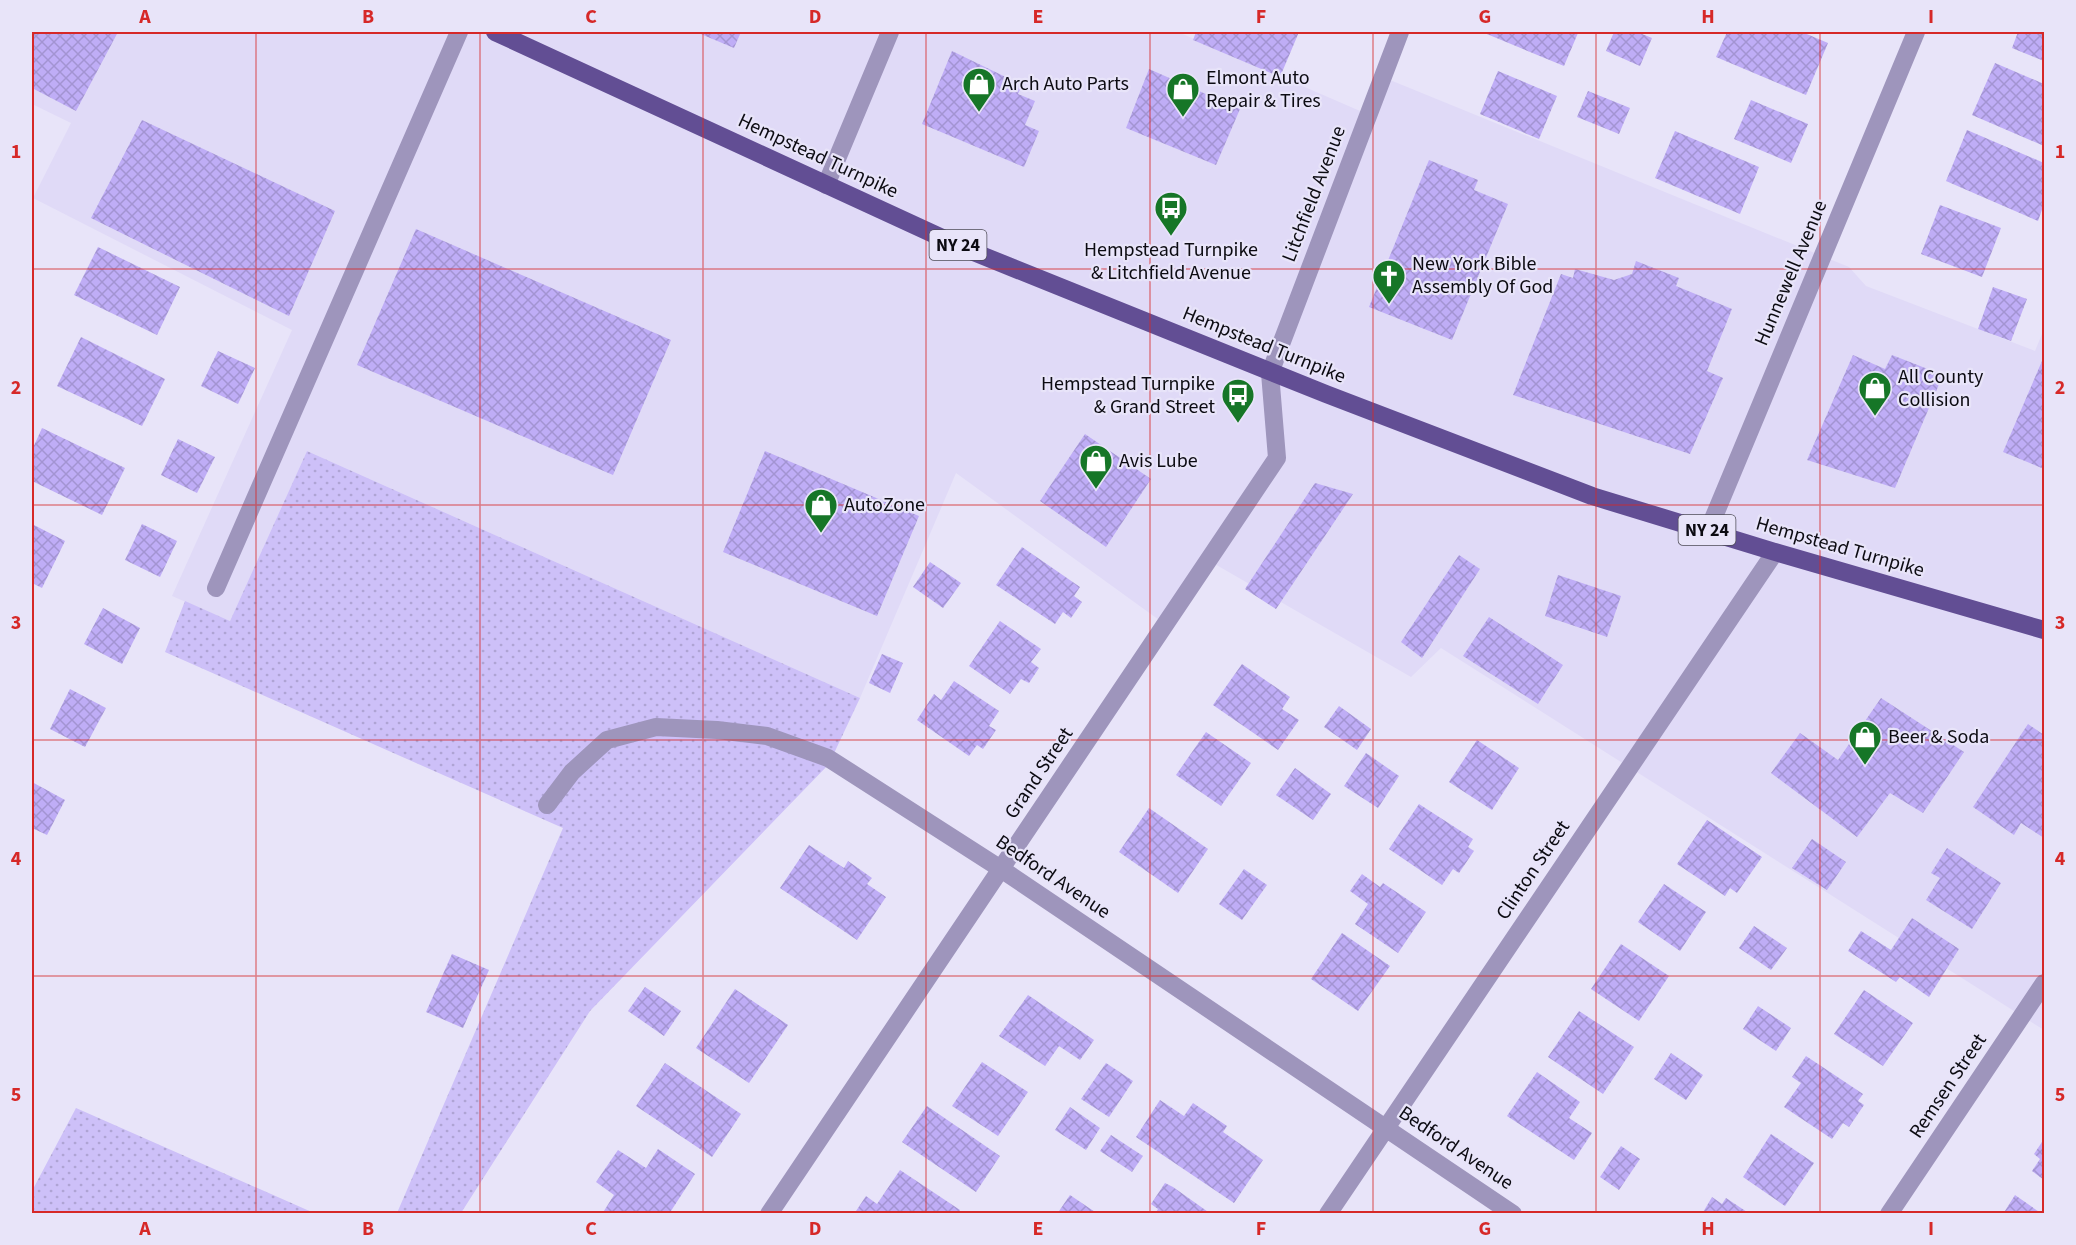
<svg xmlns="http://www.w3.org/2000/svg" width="2076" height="1245" font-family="'Source Sans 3',sans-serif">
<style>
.built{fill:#e0daf7}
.grass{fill:url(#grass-dots)}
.building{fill:url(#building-cross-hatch)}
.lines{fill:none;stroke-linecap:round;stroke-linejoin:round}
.minor{stroke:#9e95bc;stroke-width:18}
.major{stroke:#624e94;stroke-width:18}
.grid{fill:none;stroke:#d62828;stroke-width:1.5;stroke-opacity:0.55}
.labels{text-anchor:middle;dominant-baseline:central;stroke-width:4.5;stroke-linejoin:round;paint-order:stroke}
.shield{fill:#e8e4f9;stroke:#4e4c57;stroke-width:1.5}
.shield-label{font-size:18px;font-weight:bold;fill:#0c0b12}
.poi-label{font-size:20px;fill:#0c0b12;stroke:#e8e4f9;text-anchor:start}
.street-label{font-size:20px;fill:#0c0b12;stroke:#e8e4f9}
.neatline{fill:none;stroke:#d62828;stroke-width:2}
.grid-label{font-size:20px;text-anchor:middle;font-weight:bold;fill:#d62828}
</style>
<defs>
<pattern id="grass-dots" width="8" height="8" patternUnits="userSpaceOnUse" patternTransform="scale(1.5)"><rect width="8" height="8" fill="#cdc0f8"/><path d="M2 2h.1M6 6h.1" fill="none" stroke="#afa4d4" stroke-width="1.8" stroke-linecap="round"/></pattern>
<pattern id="building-cross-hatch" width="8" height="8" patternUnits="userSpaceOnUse" patternTransform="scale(1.5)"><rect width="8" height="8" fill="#bfadf6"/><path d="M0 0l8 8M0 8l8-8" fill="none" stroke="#a394d2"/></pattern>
</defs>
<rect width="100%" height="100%" fill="#e8e4f9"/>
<path class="built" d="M32,32H1178L1374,117L1390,80L1849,267L1866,286L2035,351L2044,329V1030L1441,648L1411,677L1213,563L1166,625L956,473L860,698L307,451L230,621L172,596L292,330L33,198L71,123L32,104Z"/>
<path class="grass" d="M307,451L860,698L829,764L590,1011L461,1213H397L563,828L165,652L185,601L230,621Z
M76,1108L314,1213H32V1191Z"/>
<path class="building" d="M32,32H118L76,111L32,88Z
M696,32H741L734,48Z
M1196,32H1299L1280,77L1193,40Z
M1482,32H1573L1578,33L1564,66Z
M1614,32H1637L1652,38L1640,66L1606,51Z
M1727,32H1802L1828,43L1806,95L1716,57Z
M2018,32H2044V61L2012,48Z
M952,51L1022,85L1018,94L1035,101L1025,125L1039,131L1024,167L922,124Z
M1995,63L2044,84V146L1972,115Z
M1149,69L1240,109L1216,165L1126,128Z
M1498,71L1557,96L1539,139L1480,114Z
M1588,91L1630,108L1619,134L1577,117Z
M1751,100L1808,124L1791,163L1734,139Z
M142,120L335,211L289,316L91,218Z
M1967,130L2044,163V204L2038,221L1946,181Z
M1675,131L1759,167L1740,214L1655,178Z
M1429,160L1478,180L1474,190L1508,204L1452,340L1369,307Z
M1940,205L2001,228L1982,277L1921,254Z
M416,229L671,340L613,475L357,365Z
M98,247L180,287L157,335L74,295Z
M1636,261L1679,278L1676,286L1732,309L1707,371L1723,378L1690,454L1513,395L1561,274L1573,278L1575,269L1614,280L1632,274Z
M1993,287L2027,299L2011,341L1978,329Z
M81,337L165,379L142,426L57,386Z
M218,351L255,368L238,404L201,386Z
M1853,355L1885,369L1892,355L1943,375L1895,488L1807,460Z
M2042,361L2044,362V469L2003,452Z
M42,428L125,468L102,515L32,481V450Z
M1085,434L1151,479L1106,547L1040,501Z
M178,439L215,457L197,493L161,475Z
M765,451L919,516L877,616L723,552Z
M1315,483L1353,494L1276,609L1245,589Z
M32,524L65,541L42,588L32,583Z
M142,524L177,541L160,577L125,560Z
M1022,547L1080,587L1074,596L1082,602L1071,618L1063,612L1055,624L996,585Z
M1459,555L1480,569L1422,658L1401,642Z
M930,562L961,583L943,608L913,587Z
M1558,575L1621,596L1607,637L1545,616Z
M103,608L140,628L122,664L84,644Z
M1489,617L1563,665L1538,704L1463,656Z
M1000,621L1041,649L1031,662L1039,668L1029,683L1021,679L1010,694L969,666Z
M882,654L903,663L890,693L869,683Z
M1242,664L1290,697L1282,709L1299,720L1278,750L1213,705Z
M954,681L999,711L989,726L996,730L983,749L977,745L969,756L917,720L934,694L941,700Z
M70,689L106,708L85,747L50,729Z
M1881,698L1964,752L1923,813L1890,793L1857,837L1771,773L1800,733L1838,760Z
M1339,706L1371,729L1357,750L1324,727Z
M2028,724L2044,735V838L2021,823L2014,835L1973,807Z
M1206,732L1251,763L1221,806L1176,775Z
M1477,740L1519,768L1492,810L1449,782Z
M1366,753L1399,776L1378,808L1344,786Z
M1295,768L1331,794L1313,820L1276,795Z
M32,782L65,800L47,835L32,828Z
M1419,804L1473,839L1468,847L1474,851L1459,873L1453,869L1442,885L1389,849Z
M1149,808L1208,849L1178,893L1119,852Z
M1707,820L1762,857L1737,893L1730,888L1725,896L1677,864Z
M1812,839L1846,862L1827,890L1792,868Z
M809,845L844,868L848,861L872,878L867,884L886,897L857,940L780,888Z
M1947,848L2001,883L1972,929L1926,900L1940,878L1931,873Z
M1244,869L1267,885L1242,920L1219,904Z
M1362,874L1380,887L1383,883L1426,912L1398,953L1355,924L1368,904L1350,891Z
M1664,884L1706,912L1680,951L1638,922Z
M1912,918L1959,949L1929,997L1900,977L1896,982L1848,951L1861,931L1891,950Z
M1754,926L1787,948L1771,970L1739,948Z
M1342,933L1390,966L1358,1011L1311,979Z
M1621,944L1669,976L1639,1021L1591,989Z
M452,954L489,970L463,1028L426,1012Z
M645,987L681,1011L664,1036L628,1011Z
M735,989L788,1025L749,1083L696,1048Z
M1864,990L1913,1023L1883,1066L1834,1034Z
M1028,995L1094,1040L1080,1060L1059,1046L1045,1066L999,1036Z
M1758,1006L1791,1028L1776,1051L1743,1029Z
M1579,1011L1634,1047L1603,1094L1548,1057Z
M1671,1053L1703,1075L1686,1100L1654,1079Z
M1806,1056L1863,1094L1858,1101L1864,1105L1849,1127L1843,1123L1832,1139L1784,1107L1801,1083L1792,1077Z
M982,1062L1028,1092L998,1136L952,1106Z
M665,1063L741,1114L712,1157L636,1106Z
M1106,1063L1133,1081L1109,1117L1081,1099Z
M1537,1072L1580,1102L1569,1118L1592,1133L1574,1160L1507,1116Z
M1160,1100L1184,1116L1193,1103L1227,1126L1223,1132L1263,1160L1234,1203L1136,1137Z
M927,1106L1000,1156L976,1192L902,1142Z
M1070,1107L1100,1128L1086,1150L1055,1130Z
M1771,1134L1814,1163L1785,1206L1743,1177Z
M1111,1135L1143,1156L1132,1172L1100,1151Z
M2044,1139V1180L2032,1171L2040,1159L2034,1154Z
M1621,1146L1640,1159L1619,1190L1600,1177Z
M658,1149L695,1174L669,1214H602L614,1195L596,1182L618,1150L646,1168Z
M900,1170L960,1210L958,1214H854L866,1196L877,1204Z
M1165,1183L1173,1187L1211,1214H1155L1158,1209L1151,1204Z
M1070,1195L1098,1214H1057Z
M2015,1195L2042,1214H2003Z
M1712,1197L1722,1204L1726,1198L1750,1214H1702Z"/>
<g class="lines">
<path class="minor" d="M826,185L890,32
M1708,531L1916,32
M216,588L459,32
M547,805L572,772L607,740L656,727L717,730L767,736L828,758L1001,869L1513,1214
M769,1214L1277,458L1270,373L1400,32
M1328,1214L1775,552
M1889,1214L2044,983"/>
<path class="major" d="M495,32L966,249L1326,394L1592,496L1775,552L2044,630"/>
</g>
<path class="grid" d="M256,32V1214M480,32V1214M703,32V1214M926,32V1214M1150,32V1214M1373,32V1214M1596,32V1214M1820,32V1214M32,269H2044M32,505H2044M32,740H2044M32,976H2044"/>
<defs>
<g id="shop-pin" transform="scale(1.725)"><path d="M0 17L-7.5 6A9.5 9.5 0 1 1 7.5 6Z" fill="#167627" stroke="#e8e4f9"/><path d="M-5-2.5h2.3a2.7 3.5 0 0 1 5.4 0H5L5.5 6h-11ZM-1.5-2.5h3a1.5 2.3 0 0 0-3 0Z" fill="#fff"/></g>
<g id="bus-pin" transform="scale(1.725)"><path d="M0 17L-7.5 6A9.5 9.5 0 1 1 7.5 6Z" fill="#167627" stroke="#e8e4f9"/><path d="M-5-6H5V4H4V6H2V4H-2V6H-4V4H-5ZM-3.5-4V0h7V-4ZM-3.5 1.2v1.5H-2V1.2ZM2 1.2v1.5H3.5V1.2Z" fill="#fff"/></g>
<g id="church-pin" transform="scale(1.725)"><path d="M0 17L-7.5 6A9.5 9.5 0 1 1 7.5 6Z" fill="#167627" stroke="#e8e4f9"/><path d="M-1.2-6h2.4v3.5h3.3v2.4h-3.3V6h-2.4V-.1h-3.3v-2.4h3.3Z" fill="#fff"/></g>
</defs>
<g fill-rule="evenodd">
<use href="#shop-pin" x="979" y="84"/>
<use href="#shop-pin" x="1183" y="89"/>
<use href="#bus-pin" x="1171" y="208"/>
<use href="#church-pin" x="1389" y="276"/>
<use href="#shop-pin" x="1875" y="388"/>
<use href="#bus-pin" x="1238" y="395"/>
<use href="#shop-pin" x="1096" y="461"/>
<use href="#shop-pin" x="821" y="505"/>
<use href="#shop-pin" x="1865" y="737"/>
</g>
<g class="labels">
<g class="shield">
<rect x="929.5" y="230" width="57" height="30" rx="4.5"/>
<rect x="1678.5" y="515" width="57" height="30" rx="4.5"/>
</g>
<g class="shield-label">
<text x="958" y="245">NY 24</text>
<text x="1707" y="530">NY 24</text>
</g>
<g class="poi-label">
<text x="1206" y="78">Elmont Auto<tspan x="1206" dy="23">Repair &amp; Tires</tspan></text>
<text x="1002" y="84">Arch Auto Parts</text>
<text x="1171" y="250" text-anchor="middle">Hempstead Turnpike<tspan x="1171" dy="23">&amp; Litchfield Avenue</tspan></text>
<text x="1412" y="264">New York Bible<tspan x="1412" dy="23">Assembly Of God</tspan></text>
<text x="1898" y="377">All County<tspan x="1898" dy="23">Collision</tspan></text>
<text x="1215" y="384" text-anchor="end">Hempstead Turnpike<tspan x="1215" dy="23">&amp; Grand Street</tspan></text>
<text x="1119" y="461">Avis Lube</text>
<text x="844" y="505">AutoZone</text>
<text x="1888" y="737">Beer &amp; Soda</text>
</g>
<g class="street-label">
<text transform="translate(818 156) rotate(25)">Hempstead Turnpike</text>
<text transform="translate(1314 194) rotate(-69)">Litchfield Avenue</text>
<text transform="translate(1791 273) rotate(-67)">Hunnewell Avenue</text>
<text transform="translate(1264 345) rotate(22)">Hempstead Turnpike</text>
<text transform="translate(1840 547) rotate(16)">Hempstead Turnpike</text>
<text transform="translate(1039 773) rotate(-56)">Grand Street</text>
<text transform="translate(1533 870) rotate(-56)">Clinton Street</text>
<text transform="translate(1053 877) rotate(34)">Bedford Avenue</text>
<text transform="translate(1948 1086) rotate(-56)">Remsen Street</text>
<text transform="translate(1456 1148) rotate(34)">Bedford Avenue</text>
</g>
</g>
<rect width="2076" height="1245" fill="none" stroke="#e8e4f9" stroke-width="66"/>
<rect x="33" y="33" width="2010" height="1179" class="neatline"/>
<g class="grid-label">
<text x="145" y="23">A</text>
<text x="368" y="23">B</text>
<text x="591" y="23">C</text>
<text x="815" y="23">D</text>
<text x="1038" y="23">E</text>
<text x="1261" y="23">F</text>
<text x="1485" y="23">G</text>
<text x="1708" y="23">H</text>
<text x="1931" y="23">I</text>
<text x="16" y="158">1</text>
<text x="2060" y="158">1</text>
<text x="16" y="394">2</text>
<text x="2060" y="394">2</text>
<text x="16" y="629">3</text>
<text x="2060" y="629">3</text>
<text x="16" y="865">4</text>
<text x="2060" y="865">4</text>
<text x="16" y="1101">5</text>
<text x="2060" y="1101">5</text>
<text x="145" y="1235">A</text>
<text x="368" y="1235">B</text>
<text x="591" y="1235">C</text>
<text x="815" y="1235">D</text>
<text x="1038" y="1235">E</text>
<text x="1261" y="1235">F</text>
<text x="1485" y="1235">G</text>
<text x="1708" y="1235">H</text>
<text x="1931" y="1235">I</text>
</g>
</svg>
